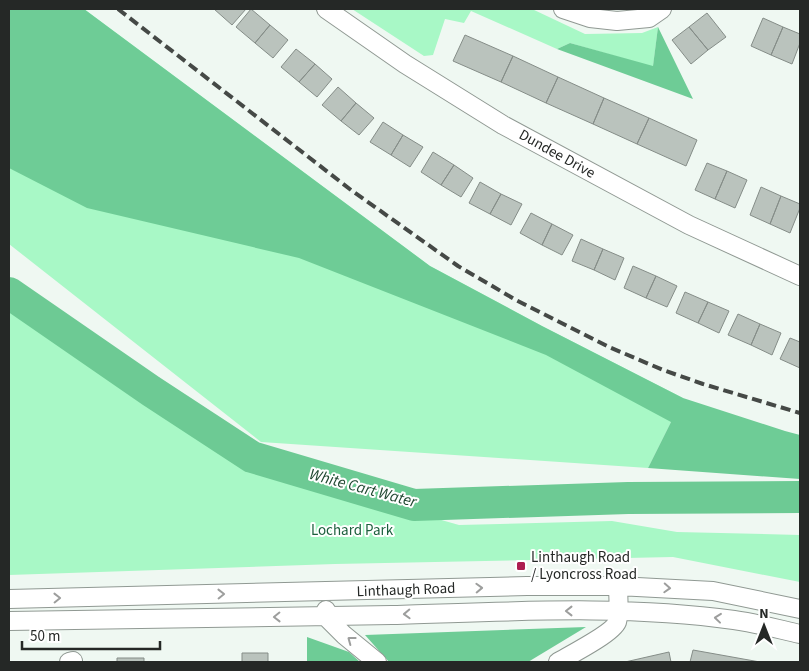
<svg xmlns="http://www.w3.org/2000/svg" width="809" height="671" font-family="'Source Sans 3',sans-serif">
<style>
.green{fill:#a8f8c6}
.forest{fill:#6ecc96}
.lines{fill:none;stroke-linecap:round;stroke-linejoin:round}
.river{stroke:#6dca94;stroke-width:32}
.building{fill:#bac3bd;stroke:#858d88}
.minor-casing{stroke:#909993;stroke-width:20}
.minor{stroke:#fff;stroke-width:18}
.rail{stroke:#454946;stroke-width:4;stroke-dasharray:10 5;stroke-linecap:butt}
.oneway{stroke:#9d9e9d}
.poi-dot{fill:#ad1c50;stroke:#fff;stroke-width:2}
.labels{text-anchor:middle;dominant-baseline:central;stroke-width:4;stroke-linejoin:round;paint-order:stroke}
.street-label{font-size:15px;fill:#252826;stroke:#fff}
.park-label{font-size:15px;fill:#1c603d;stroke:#fff}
.poi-label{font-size:15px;fill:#252826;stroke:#fff;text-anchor:start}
.water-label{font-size:16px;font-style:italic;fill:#204831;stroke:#fff}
</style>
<rect width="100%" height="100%" fill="#eff8f2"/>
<path class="green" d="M9,9H84L430,266L542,326L683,398L648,468L261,442L9,244Z
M352,9H532L585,34L642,33L658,27L653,67L570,43L557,49L471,11L464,23L445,19L433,55L424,56Z
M9,302L255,467L459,525L612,521L677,532L800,535V582L673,557L335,564L9,575Z"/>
<path class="forest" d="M9,9H84L430,266L542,326L683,398L785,431L800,435V479L648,468L671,422L546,355L299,258L87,208L9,168Z
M658,27L693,99L557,49L570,43L653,66Z
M586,627L528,662H389L365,635Z
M307,637L349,652L360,662H307Z"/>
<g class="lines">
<path class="river" d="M9,293L151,391L252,457L414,505L628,498L800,497"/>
</g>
<path class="building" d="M214,9H246L232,25Z
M251,9L270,25L255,43L236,27Z
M707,13L726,37L708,50L689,27Z
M763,18L783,27L771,55L751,46Z
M270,25L288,40L273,58L255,43Z
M689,27L708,50L691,64L672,40Z
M783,27L800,34V43L792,64L771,55Z
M465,35L513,56L501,82L453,61Z
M296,49L315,64L299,82L281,67Z
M513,56L558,77L546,103L501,82Z
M315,64L332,79L317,97L299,82Z
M558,77L604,98L593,124L546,103Z
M338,87L356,103L341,121L322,105Z
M604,98L649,118L637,144L593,124Z
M356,103L374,118L359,135L341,121Z
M649,118L697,140L686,166L637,144Z
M383,122L403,135L391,155L370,142Z
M403,135L423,147L410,167L391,155Z
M433,152L454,165L441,185L421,172Z
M707,163L727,171L715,199L695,190Z
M454,165L473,178L461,197L441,185Z
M727,171L747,180L735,208L715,199Z
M480,182L501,194L490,214L469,203Z
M761,187L781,196L770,224L750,215Z
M501,194L522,204L511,225L490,214Z
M781,196L800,204V208L790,233L770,224Z
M531,213L552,224L542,245L520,233Z
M552,224L573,235L562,255L542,245Z
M581,239L603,249L594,270L572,261Z
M603,249L624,258L615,280L594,270Z
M633,266L656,276L646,298L624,288Z
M656,276L677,286L667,307L646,298Z
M685,292L708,302L698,323L676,313Z
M708,302L729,311L719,333L698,323Z
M738,314L760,324L751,345L728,335Z
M760,324L781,333L772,355L751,345Z
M790,338L800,342V368L780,359Z
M693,650L760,662H690Z
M669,652L671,662H625Z
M242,653H268V662H242Z
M117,658H144V662H117Z"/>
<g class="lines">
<g class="minor-casing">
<path id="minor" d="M326,9L405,64L503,125L689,225L800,276
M563,9L590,18L617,21L649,18L662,9
M9,599L527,586H618L713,591L800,609
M326,610V617L344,635L377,662
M9,621C136,619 264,618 392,615C505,612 621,604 734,620C756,623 778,629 800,634
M69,662L73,661
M558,662C570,655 613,633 617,622C620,611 618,597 618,586"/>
</g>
<use href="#minor" class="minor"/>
<path class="rail" d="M118,9L351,190L458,266L516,300L609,347L663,370L703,384L800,413"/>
</g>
<defs><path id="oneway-chevron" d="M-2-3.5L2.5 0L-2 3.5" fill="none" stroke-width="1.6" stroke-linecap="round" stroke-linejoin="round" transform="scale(1.25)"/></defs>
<g class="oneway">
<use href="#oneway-chevron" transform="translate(479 588) rotate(-2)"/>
<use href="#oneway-chevron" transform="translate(667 588) rotate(3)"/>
<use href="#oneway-chevron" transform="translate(221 594) rotate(-1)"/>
<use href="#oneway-chevron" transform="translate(57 598) rotate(-1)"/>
<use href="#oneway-chevron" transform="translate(569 611) rotate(180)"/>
<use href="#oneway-chevron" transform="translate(407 614) rotate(178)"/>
<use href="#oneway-chevron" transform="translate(277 617) rotate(179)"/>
<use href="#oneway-chevron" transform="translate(718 618) rotate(-174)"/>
<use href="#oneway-chevron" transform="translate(351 640) rotate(-143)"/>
</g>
<rect class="poi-dot" x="516" y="561" width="10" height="10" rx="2.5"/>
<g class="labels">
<g class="street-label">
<text transform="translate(557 154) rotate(29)">Dundee Drive</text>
<text transform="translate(406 590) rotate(-2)">Linthaugh Road</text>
</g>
<g class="park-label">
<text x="352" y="530">Lochard Park</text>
</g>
<g class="poi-label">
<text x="531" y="557">Linthaugh Road<tspan x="531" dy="17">/ Lyoncross Road</tspan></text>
</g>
<g class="water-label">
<text transform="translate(363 488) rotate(15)">White Cart Water</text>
</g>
</g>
<rect width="809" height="671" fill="none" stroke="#252826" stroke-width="20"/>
<g transform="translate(764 626)" stroke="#ffffff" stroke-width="4" paint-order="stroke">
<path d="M0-4L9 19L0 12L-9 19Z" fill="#252826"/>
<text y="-8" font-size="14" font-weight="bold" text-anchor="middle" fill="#252826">N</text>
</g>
<path d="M22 641v8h138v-8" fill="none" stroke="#252826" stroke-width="2.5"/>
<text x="30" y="641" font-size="15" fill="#252826" stroke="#ffffff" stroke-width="4" paint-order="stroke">50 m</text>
</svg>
